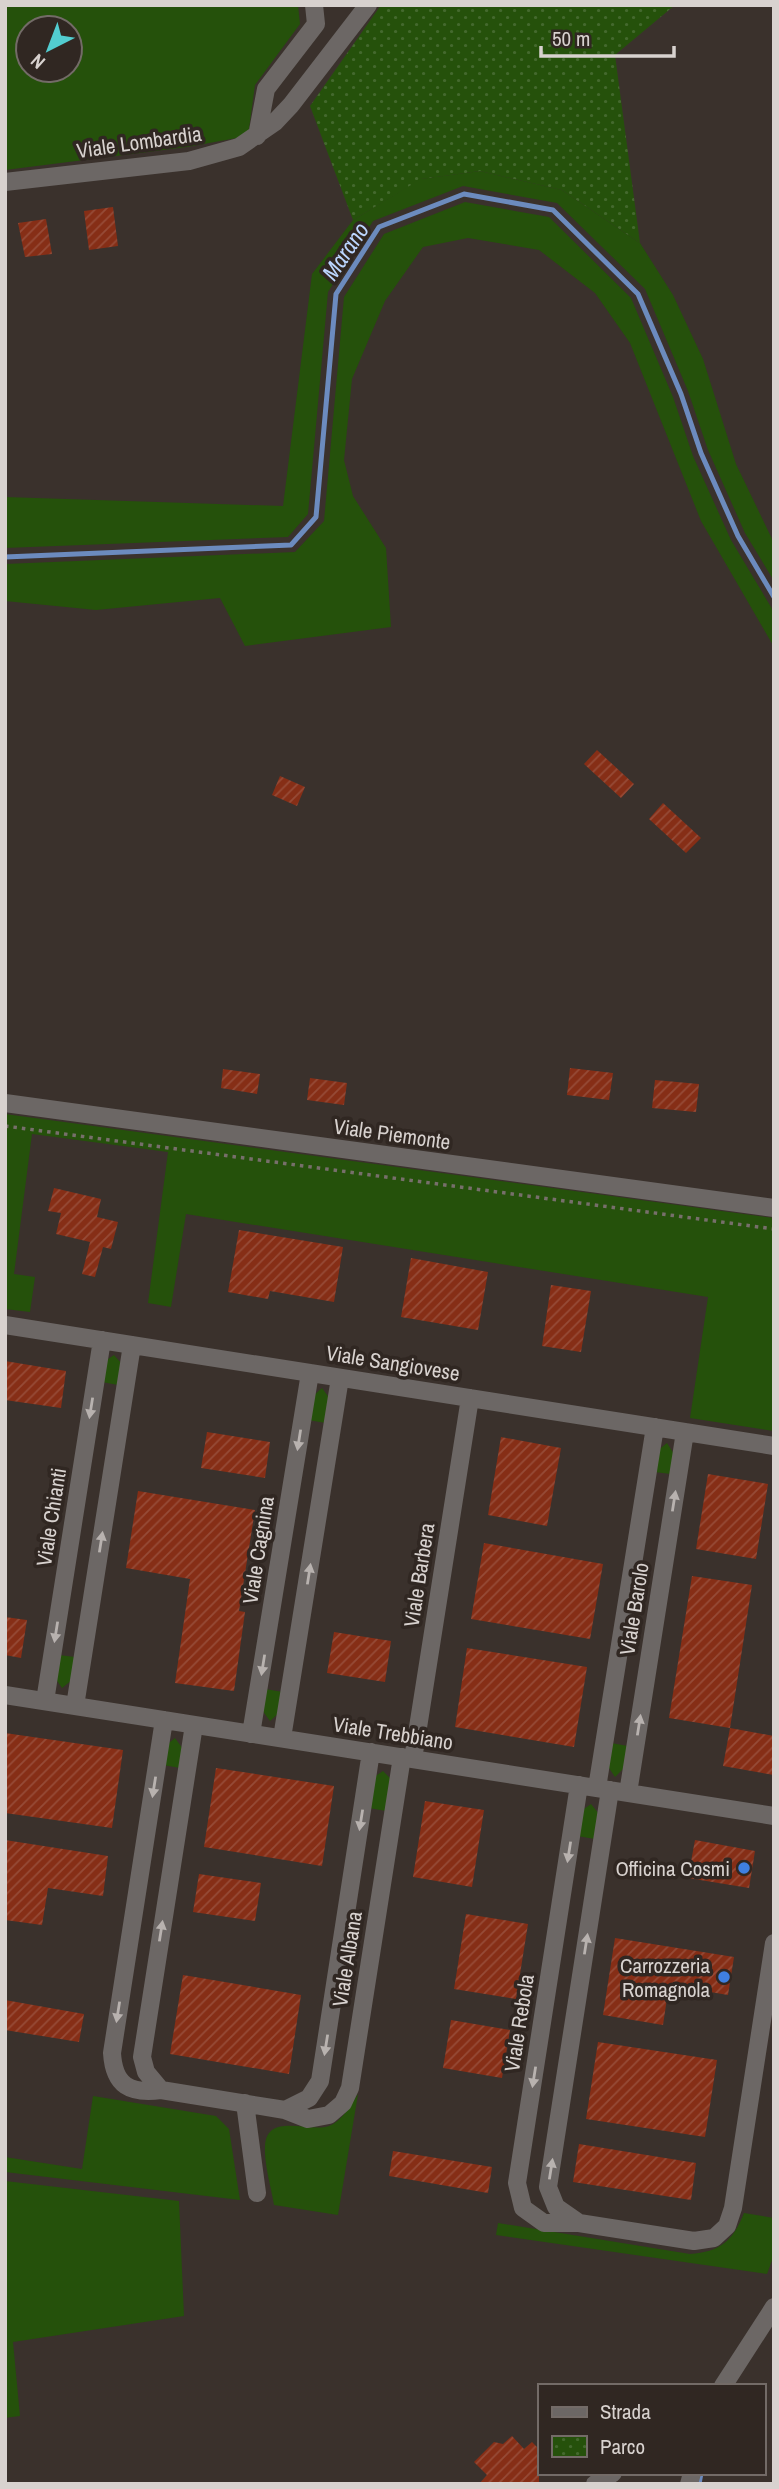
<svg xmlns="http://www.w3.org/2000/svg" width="779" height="2489" font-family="'Archivo Narrow',sans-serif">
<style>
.grass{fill:#25510b;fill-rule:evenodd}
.park{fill:url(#park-dots)}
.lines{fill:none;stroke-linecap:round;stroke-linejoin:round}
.stream{stroke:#6c8bbe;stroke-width:5}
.building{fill:url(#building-hatch)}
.path{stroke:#776f6b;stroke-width:3.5;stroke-dasharray:3.5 5;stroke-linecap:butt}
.minor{stroke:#6c6765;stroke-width:18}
.oneway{fill:#b8b2af}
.shop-dot{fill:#3f7fe0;stroke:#302722;stroke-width:2.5}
.labels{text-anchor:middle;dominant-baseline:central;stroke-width:7;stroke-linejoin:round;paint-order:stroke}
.street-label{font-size:21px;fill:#d8d2cf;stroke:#302722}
.poi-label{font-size:21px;fill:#d8d2cf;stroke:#302722;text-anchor:end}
.water-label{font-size:23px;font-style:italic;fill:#bcd6fe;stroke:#302722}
</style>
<defs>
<pattern id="park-dots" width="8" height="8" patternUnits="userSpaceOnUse" patternTransform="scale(1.75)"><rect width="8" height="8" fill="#25510b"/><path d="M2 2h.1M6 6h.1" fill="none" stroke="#44692e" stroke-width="1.8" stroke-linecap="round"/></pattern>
<pattern id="building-hatch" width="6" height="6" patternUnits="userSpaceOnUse" patternTransform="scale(1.75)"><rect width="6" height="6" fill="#862e16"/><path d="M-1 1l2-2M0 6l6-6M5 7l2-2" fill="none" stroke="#964b37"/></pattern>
</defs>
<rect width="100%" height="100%" fill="#3a312c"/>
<path class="grass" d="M5,5H298L300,24L255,85L248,136L187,147L5,170ZM28,28H70V70H28Z
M480,171L562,190L640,243L673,295L703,359L736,464L774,543V581L745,533L708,450L688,391L645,289L557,203L463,186L373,221L328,292L308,514L288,537L5,548V497L283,506L312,274L353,220L420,179Z
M465,202L549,217L631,298L673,397L693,456L731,540L774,612V647L701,521L630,343L595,293L539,250L468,238L423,247L385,301L352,379L344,460L353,496L386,548L391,627L245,646L220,598L96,610L5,601V564L295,552L324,521L344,297L384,234Z
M5,1114L774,1218V1431L690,1418L708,1297L186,1214L171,1307L148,1303L168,1152L32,1134L14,1274L35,1277L30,1312L5,1309Z
M114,1355L122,1364L118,1385L102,1382L105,1361Z
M322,1388L330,1399L326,1423L308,1420L312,1397Z
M667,1443L674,1454L671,1474L654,1472L657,1451Z
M59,1655L75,1657L72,1680L62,1688L55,1678Z
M265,1689L283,1692L279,1713L270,1721L262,1710Z
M175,1738L183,1749L180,1768L163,1765L165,1746Z
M611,1743L628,1746L624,1768L615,1777L607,1765Z
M383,1771L392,1780L386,1811L369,1808L374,1777Z
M591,1804L599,1814L595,1839L577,1836L581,1811Z
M358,2094L338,2215L274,2205C271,2187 264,2164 265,2146C267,2112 309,2133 329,2126C342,2121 351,2105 358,2094Z
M93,2096L216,2116L229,2129L240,2200L5,2172V2157L82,2169Z
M5,2181L179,2201L184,2316L13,2342L20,2416L5,2418Z
M744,2213L774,2218V2255L767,2274L496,2235L498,2223L690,2254C720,2252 733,2241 744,2213Z"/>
<path class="park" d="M381,5H675L615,55L640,243L562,190L480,171L421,179L353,220L310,106Z"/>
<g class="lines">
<path class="stream" d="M5,557L291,545L316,517L336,294L379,227L464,194L553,210L638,294L681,394L701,453L738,536L774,597
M699,2484L701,2473"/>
</g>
<path class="building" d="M113,207L118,246L89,250L84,211Z
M46,219L52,254L25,257L18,223Z
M597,750L634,784L621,798L584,764Z
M280,776L305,787L297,806L272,795Z
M663,803L701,838L686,853L649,819Z
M570,1068L613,1073L609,1100L567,1095Z
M223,1069L260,1074L257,1094L221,1088Z
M310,1078L347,1083L344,1105L307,1100Z
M655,1080L699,1084L696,1112L652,1108Z
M54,1188L101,1199L97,1217L118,1222L111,1249L103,1247L95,1277L82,1274L90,1242L56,1234L61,1213L48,1211Z
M239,1230L343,1247L334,1302L270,1291L268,1299L228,1292Z
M411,1258L488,1272L478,1330L401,1317Z
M551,1285L591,1291L581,1352L542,1346Z
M5,1361L66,1371L61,1408L5,1400Z
M207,1432L270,1442L265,1478L201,1468Z
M501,1437L561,1448L547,1526L488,1515Z
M708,1474L768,1484L756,1559L696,1549Z
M138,1491L255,1510L239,1611L245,1612L234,1691L175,1683L190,1579L126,1568Z
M484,1543L603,1564L590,1639L471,1619Z
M692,1576L752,1585L730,1728L669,1718Z
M5,1617L27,1620L21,1658L5,1655Z
M334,1632L391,1641L385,1682L327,1673Z
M467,1648L587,1667L574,1747L455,1727Z
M730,1728L774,1736V1775L723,1766Z
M5,1733L123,1750L112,1828L5,1813Z
M216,1768L334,1786L322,1866L204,1847Z
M425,1801L484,1810L472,1887L413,1877Z
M5,1840L108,1856L103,1896L48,1888L42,1925L5,1920Z
M695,1840L755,1851L749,1888L688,1878Z
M199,1874L261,1883L255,1921L193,1912Z
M466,1914L528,1924L516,1999L454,1989Z
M615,1938L734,1957L728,1995L669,1985L663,2025L603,2015Z
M183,1975L301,1995L289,2074L170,2054Z
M5,2000L84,2014L79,2042L5,2030Z
M451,2020L510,2030L502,2078L443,2068Z
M598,2042L717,2060L705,2137L586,2119Z
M579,2144L696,2163L691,2200L573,2182Z
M393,2151L492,2167L488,2193L389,2176Z
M512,2436L524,2449L532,2442L539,2449V2484H479L487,2475L474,2462L494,2442L503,2444Z"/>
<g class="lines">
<path class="path" d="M5,1126L774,1229"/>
<path class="minor" d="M257,136L266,89L316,24L314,5
M5,182L189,161L239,147L275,122L291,105L368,5
M5,1103L774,1208
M5,1325L774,1446
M5,1695L774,1816
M45,1701L102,1340
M75,1706L132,1345
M164,1720L112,2053C114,2086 130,2094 161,2090L285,2110L308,2119L329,2115L343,2103L350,2088L402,1757
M251,1734L310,1373
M282,1738L340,1378
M413,1759L470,1398
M579,1785L517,2183L523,2208L544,2223H579L694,2241L714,2238L727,2226L733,2208L774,1943
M597,1788L655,1427
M628,1793L685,1432
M161,2090L146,2072L142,2057L194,1725
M245,2103L257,2193
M285,2110L309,2098L320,2081L371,1752
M579,2223L556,2207L548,2187L610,1790
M723,2386L774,2307
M595,2484L613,2473
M689,2484L692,2473"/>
</g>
<defs><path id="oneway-solid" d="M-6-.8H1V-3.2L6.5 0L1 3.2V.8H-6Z" transform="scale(1.75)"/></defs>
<g class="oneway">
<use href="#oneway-solid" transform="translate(91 1408) rotate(99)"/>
<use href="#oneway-solid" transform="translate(299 1440) rotate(99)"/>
<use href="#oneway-solid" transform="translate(674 1501) rotate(-81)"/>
<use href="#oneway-solid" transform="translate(101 1542) rotate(-81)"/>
<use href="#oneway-solid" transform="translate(309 1574) rotate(-81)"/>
<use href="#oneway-solid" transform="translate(56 1632) rotate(99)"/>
<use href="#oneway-solid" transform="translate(263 1665) rotate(99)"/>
<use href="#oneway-solid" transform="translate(639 1725) rotate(-81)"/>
<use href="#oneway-solid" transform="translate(154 1787) rotate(99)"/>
<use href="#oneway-solid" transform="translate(361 1820) rotate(99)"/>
<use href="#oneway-solid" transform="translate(569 1852) rotate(99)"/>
<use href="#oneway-solid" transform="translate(161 1931) rotate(-81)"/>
<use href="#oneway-solid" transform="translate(586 1944) rotate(-81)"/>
<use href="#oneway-solid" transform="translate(118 2012) rotate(99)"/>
<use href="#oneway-solid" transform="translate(326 2045) rotate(99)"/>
<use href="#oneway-solid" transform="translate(534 2077) rotate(99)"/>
<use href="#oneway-solid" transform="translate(551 2169) rotate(-81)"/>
</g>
<g class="shop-dot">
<circle cx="744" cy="1868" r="7"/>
<circle cx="724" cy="1977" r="7"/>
</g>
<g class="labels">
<g class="street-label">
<text transform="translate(139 142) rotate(-8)">Viale Lombardia</text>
<text transform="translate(392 1134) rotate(8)">Viale Piemonte</text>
<text transform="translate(393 1363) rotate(9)">Viale Sangiovese</text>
<text transform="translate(51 1517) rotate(-81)">Viale Chianti</text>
<text transform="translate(258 1550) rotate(-81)">Viale Cagnina</text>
<text transform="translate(419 1575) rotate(-81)">Viale Barbera</text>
<text transform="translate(634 1609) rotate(-81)">Viale Barolo</text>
<text transform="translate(393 1733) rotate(9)">Viale Trebbiano</text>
<text transform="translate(347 1959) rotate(-81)">Viale Albana</text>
<text transform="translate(519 2023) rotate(-81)">Viale Rebola</text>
</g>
<g class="poi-label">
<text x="730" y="1868">Officina Cosmi</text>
<text x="710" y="1965">Carrozzeria<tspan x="710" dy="24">Romagnola</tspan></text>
</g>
<g class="water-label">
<text transform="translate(345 251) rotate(-56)">Marano</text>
</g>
</g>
<rect width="779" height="2489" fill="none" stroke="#d8d2cf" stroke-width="14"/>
<rect x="538" y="2384" width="228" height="91" fill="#302722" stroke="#736b67" stroke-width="2"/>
<rect x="552" y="2407" width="35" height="10" fill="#6c6765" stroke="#736b67" stroke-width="2"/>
<text x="600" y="2419" font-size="21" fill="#d8d2cf">Strada</text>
<rect x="552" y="2436" width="35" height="21" fill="url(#park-dots)" stroke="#736b67" stroke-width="2"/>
<text x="600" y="2454" font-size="21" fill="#d8d2cf">Parco</text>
<g transform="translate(49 49) rotate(222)"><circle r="33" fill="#302722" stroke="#736b67" stroke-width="2"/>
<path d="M0-5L12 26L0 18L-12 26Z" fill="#52cdd0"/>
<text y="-10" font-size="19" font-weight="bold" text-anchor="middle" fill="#d8d2cf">N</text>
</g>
<path d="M541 46v10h133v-10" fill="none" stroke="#d8d2cf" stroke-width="3.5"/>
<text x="552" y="46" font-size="21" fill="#d8d2cf" stroke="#302722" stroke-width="5" paint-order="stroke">50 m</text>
</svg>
